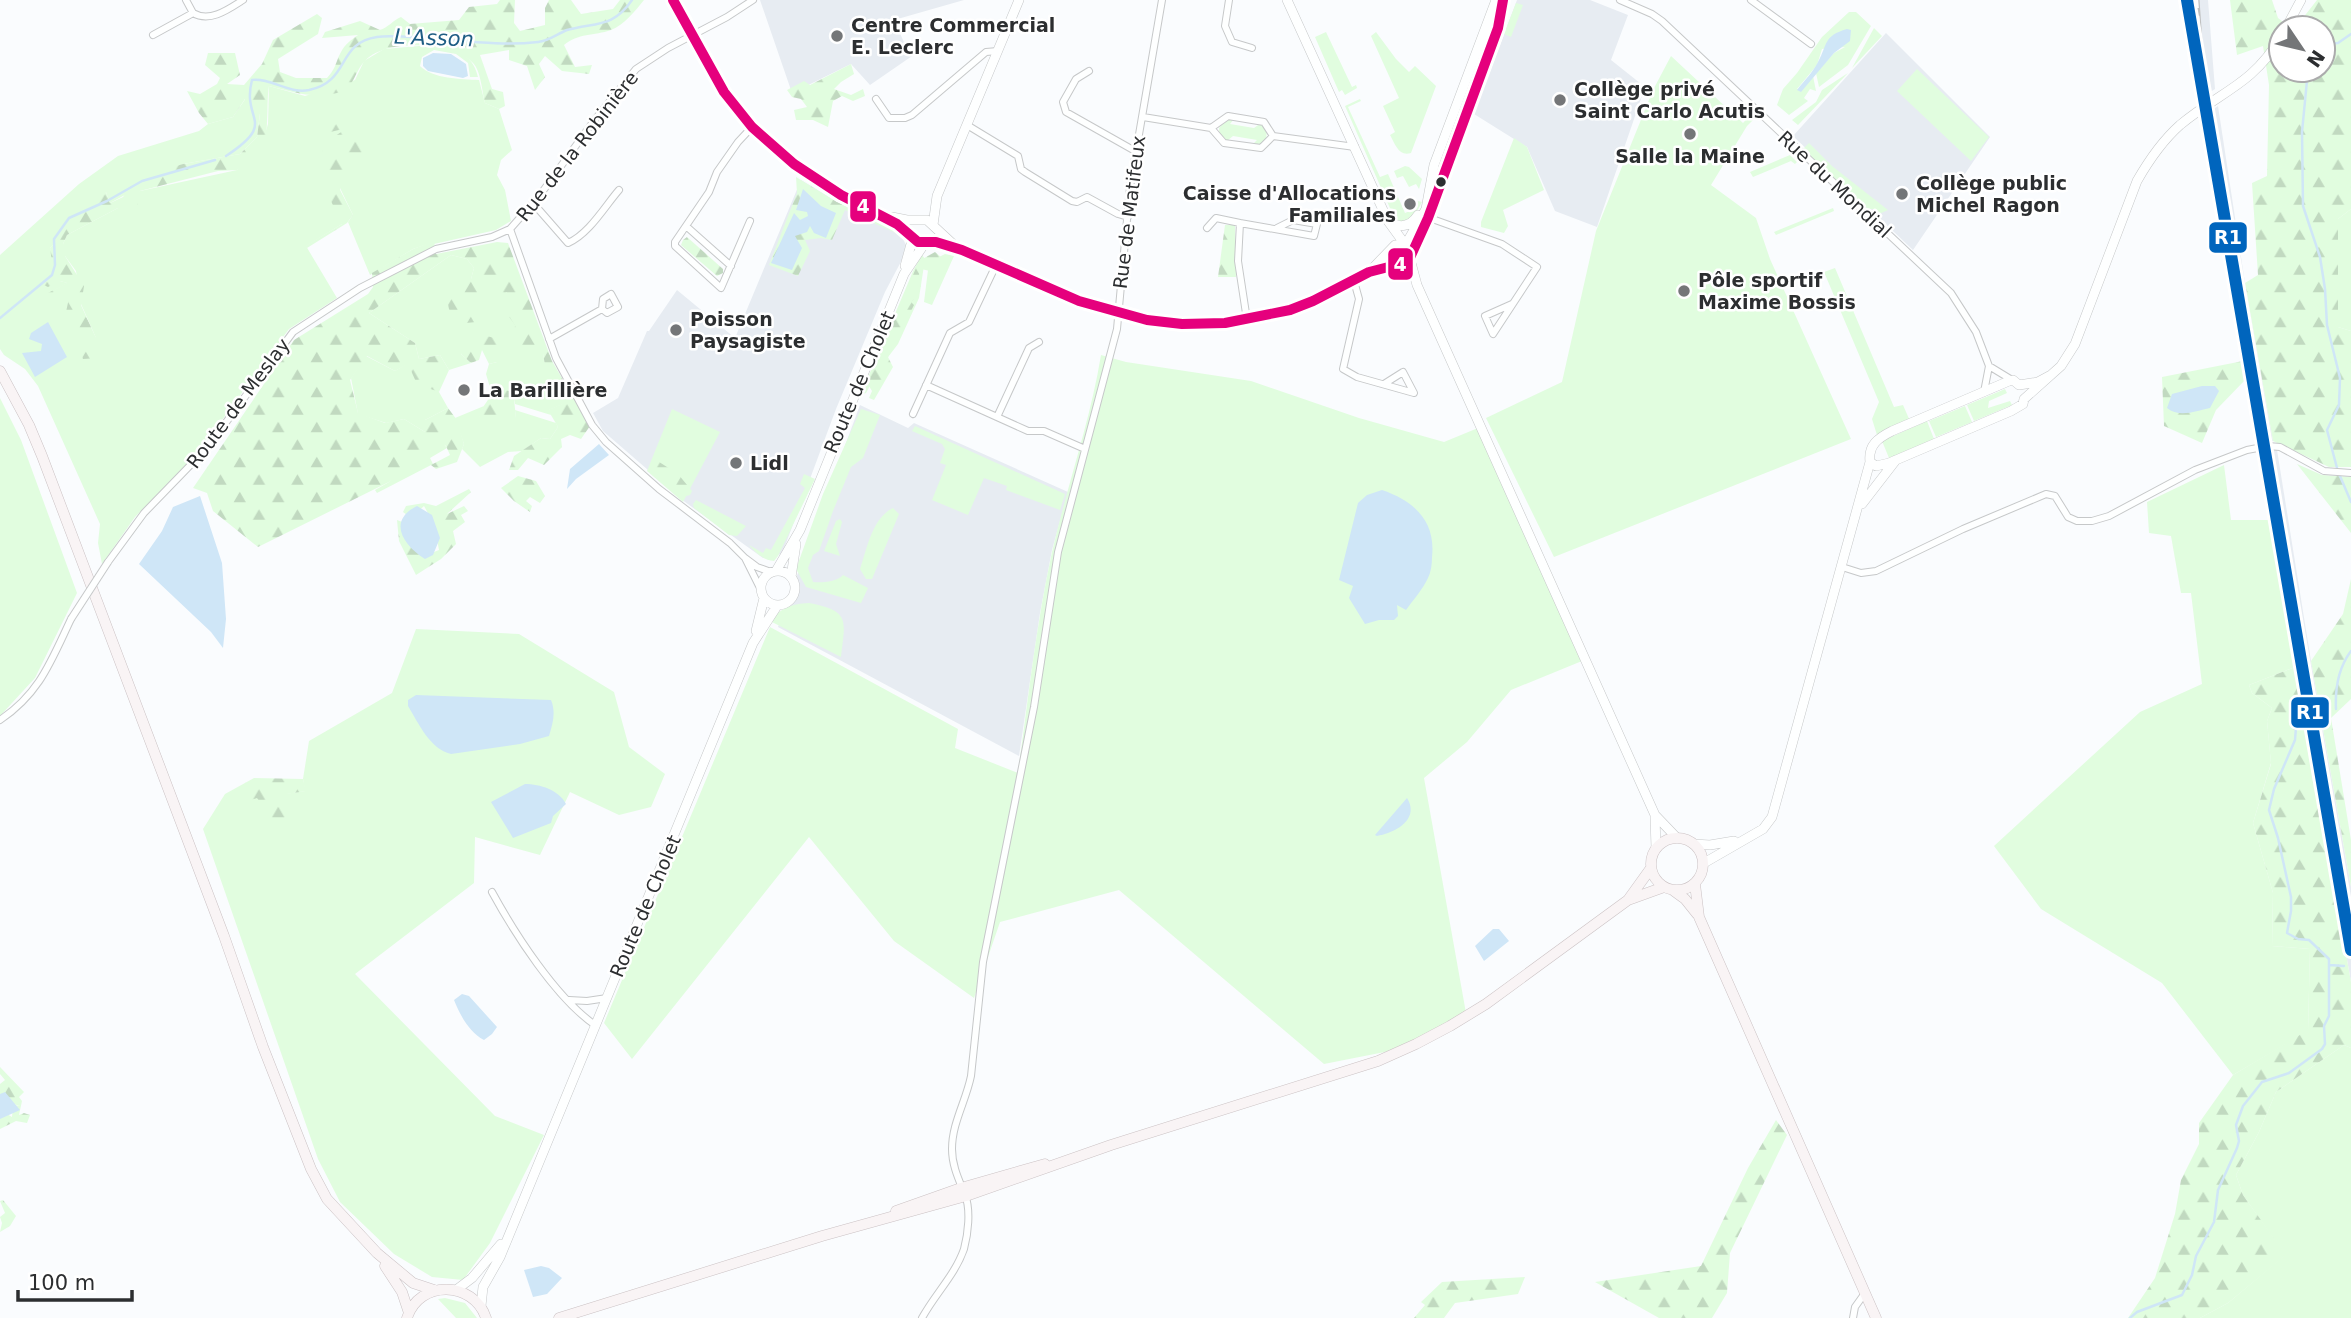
<svg xmlns="http://www.w3.org/2000/svg" width="2351" height="1318" font-family="'DejaVu Sans',sans-serif">
<style>
.built{fill:#e7ecf2}
.green{fill:#e1fddf}
.forest{fill:url(#forest-firs)}
.water{fill:#cfe6f7}
.lines{fill:none;stroke-linecap:round;stroke-linejoin:round}
.stream{stroke:#cfe6f7;stroke-width:2.5}
.street-casing{stroke:#c6c8c9;stroke-width:8}
.secondary-casing{stroke:#c6c8c9;stroke-width:10}
.primary-casing{stroke:#cbc2c4;stroke-width:11}
.street{stroke:#feffff;stroke-width:6}
.secondary{stroke:#feffff;stroke-width:9}
.primary{stroke:#f9f4f5;stroke-width:10}
.rail-casing{stroke:#bfc0c0;stroke-width:5}
.rail{stroke:#fff;stroke-width:2.5;stroke-dasharray:8;stroke-linecap:butt}
.street-bridge-casing{stroke:#c6c8c9;stroke-width:8;stroke-linecap:butt}
.secondary-bridge-casing{stroke:#c6c8c9;stroke-width:10;stroke-linecap:butt}
.street-bridge{stroke:#feffff;stroke-width:6}
.secondary-bridge{stroke:#feffff;stroke-width:9}
.bus-1-casing{stroke:#fff;stroke-width:16}
.bus-1{stroke:#e5007d;stroke-width:10}
.rail-1-casing{stroke:#fff;stroke-width:18}
.rail-1{stroke:#0065bd;stroke-width:12}
.poi-dot{fill:#747678;stroke:#fff;stroke-width:2.5}
.bus-dot{fill:#2c2e30;stroke:#fff;stroke-width:2.5}
.labels{text-anchor:middle;dominant-baseline:central;stroke-width:5;stroke-linejoin:round;paint-order:stroke}
.poi-label{font-size:19px;font-weight:bold;fill:#2c2e30;stroke:#fff;text-anchor:start}
.street-label{font-size:19px;fill:#2c2e30;stroke:#fff}
.water-label{font-size:21px;font-style:italic;fill:#1e5d84;stroke:#fff}
.line-badge{stroke:#fff;stroke-width:2.5}
.badge-label{font-size:19px;text-anchor:middle;font-weight:bold;fill:#fff}
</style>
<defs>
<pattern id="forest-firs" width="22" height="20" patternUnits="userSpaceOnUse" patternTransform="scale(1.75)"><rect width="22" height="20" fill="#e1fddf"/><path d="M5 1l3.5 6h-7zM16 11l3.5 6h-7z" fill="#c1d9c0"/></pattern>
</defs>
<rect width="100%" height="100%" fill="#fafcfe"/>
<path class="built" d="M760,0H964L894,20L907,49L915,54L870,85L851,64L792,93Z
M1517,0H1590L1628,15L1611,60L1645,87L1597,227L1555,211L1527,147L1474,114Z
M2179,0H2208L2215,89L2196,101Z
M1886,33L1990,137L1913,250L1793,136Z
M2218,106L2245,283L2273,441L2258,444L2202,117Z
M801,180L845,207L899,231L906,245L905,254L885,292L836,409L782,554L763,558L685,502L603,431L593,413L618,398L647,331H649L677,290L735,338Z
M860,405L908,428L914,423L1068,492L1052,550L1040,613L1019,756L778,627Z
M2277,450L2311,661L2351,887V982L2295,667L2261,453Z"/>
<path class="green" d="M1516,3L1523,5L1511,37L1504,34Z
M1849,12H1856L1871,26L1848,65L1819,87L1816,73L1834,53L1845,47L1822,49L1817,65L1797,89L1801,91L1813,76L1816,91L1810,89L1804,98L1808,101L1789,115L1777,105L1783,89L1797,73L1822,37Z
M1874,28L1882,36L1852,68Z
M1326,32L1352,87L1356,85L1357,88L1345,95L1342,90L1339,92L1315,37Z
M1376,32L1396,59L1409,72L1415,66L1436,86L1411,153C1399,157 1395,144 1390,135L1395,132L1383,106L1399,98L1371,36Z
M430,45C453,50 472,51 478,77H470L468,63L456,54L434,50L422,57L420,66C433,79 461,79 479,80L485,103L499,109L512,150L501,160L497,175L505,190L511,221L496,230L434,244V242L413,249L370,275L348,222L353,215L340,188L342,224L306,246L337,298L289,329L197,454L135,517L102,564L98,543L100,524L38,386L25,369L4,355L0,349V255L79,184L118,156L199,131L208,124L233,117L246,98L260,113L257,137L240,154L183,164L110,203L106,192L50,248L60,281L68,283L49,293L69,298L96,338L81,304L76,271L65,256L63,244L67,235L118,208L140,191L237,170L264,137L268,124L269,86L305,96L355,80L364,61L384,49Z
M1671,56L1743,123L1753,112L1757,116L1747,126L1711,185L1756,218L1770,259L1851,439L1554,557L1486,418L1562,382L1596,231L1653,90Z
M1917,69L1989,137L1971,161L1897,91Z
M1848,73L1798,125L1792,120L1816,102L1822,90Z
M1360,99L1361,101L1348,107L1380,177L1388,174L1405,213L1417,208L1414,200L1422,202L1414,217L1401,222L1392,217L1393,215L1345,106Z
M1228,118L1234,119L1230,124L1254,128L1261,123L1267,130L1266,139L1259,146L1252,145L1257,140L1233,136L1227,141C1221,139 1219,134 1219,128Z
M1514,138L1527,147L1544,190L1503,210L1508,226L1504,233L1481,227V222Z
M1809,143L1832,166L1888,210L1879,214L1873,209H1868L1803,149Z
M1790,155L1797,162L1795,164L1791,161L1753,177L1750,172Z
M1405,166L1409,167L1422,179L1419,189L1416,184L1409,187L1403,176L1397,178L1394,171Z
M1833,208L1834,211L1776,235L1774,232Z
M2351,209V331L2338,327V219Z
M945,254L954,256L932,305L924,302L929,262Z
M451,255L467,259L474,268L471,279L480,293L508,292L543,354L551,390L563,404L549,410L551,415L515,404L514,399L518,394L496,388L492,394L486,374L489,364L497,362L495,338L461,354L471,363L449,370L440,355L419,359L415,343L369,313Z
M922,255L925,259L919,298L898,344L879,369L866,393L860,396L914,269Z
M1835,268L1894,407L1903,405L1910,421L1877,435L1872,419L1879,402L1824,272Z
M1101,355L1126,362L1251,381L1359,418L1444,442L1478,428L1582,661L1511,690L1467,742L1424,778L1466,1013L1410,1047L1324,1064L1119,890L1000,922L974,998L894,941L809,837L632,1059L604,1023L770,627L958,729L955,748L1018,773C1028,699 1036,625 1052,552C1067,486 1090,422 1101,355Z
M366,356L395,371L408,363L439,392L448,408L425,420L447,448L430,458L433,464L377,493L375,490L389,482L425,432L404,419L386,423L358,414L351,378Z
M2005,389L2007,393L1989,401L1988,408L2010,401L2012,405L1974,421L1967,405Z
M0,398L21,440L77,593L35,678L0,716Z
M484,406L478,416L516,418L515,410L556,423L558,427L550,439L541,438L522,451L508,452L480,467L462,449L464,444L455,418Z
M1965,406L1972,422L1936,437L1929,421Z
M672,409L720,432L683,502L647,471Z
M861,409L880,415L863,458L851,467L833,511L819,551L813,555L808,568L813,582C821,583 837,582 843,575L868,588L861,603L806,587L796,569L823,494Z
M1927,421L1934,439L1889,458L1882,441Z
M915,426L1065,494L1060,510L1006,490L1007,486L984,478L968,515L932,500L946,465L940,463L945,449L942,444L912,431Z
M2224,465L2231,520H2271L2295,667L2249,685L2252,693L2272,708L2267,721L2271,763L2253,823L2273,893L2272,946L2310,949L2308,1031L2233,1075L2162,983L2041,909L1994,846L2140,712L2202,684L2191,593H2181L2171,536L2149,533L2147,502Z
M804,474L815,479L778,556L774,561C763,560 756,553 749,545L763,553L766,548L771,550L805,488L800,484Z
M696,500L746,526L737,536L729,535L694,508L693,504Z
M893,508L899,514L872,579H866L860,569C867,549 872,518 893,508Z
M840,519L842,522L836,544L840,556L824,551L836,521Z
M809,603C851,611 845,620 841,657L770,621C782,607 792,604 809,603Z
M416,629L519,634L614,692L629,747L665,774L651,807L619,815L570,792L540,855L475,837L474,883L355,974L495,1116L544,1135L490,1243L463,1280L432,1277L394,1254L340,1202L318,1159L203,829L225,794L257,798L305,791L303,779L309,741L392,693Z
M2344,1045L2351,1048V1318H2200L2228,1303L2285,1255L2243,1195L2236,1175L2259,1132L2276,1092Z
M445,1298L465,1303L477,1318H456L438,1299Z"/>
<path class="forest" d="M500,0H515L514,23L520,31L545,25V8L549,0H571L581,14L613,9L620,0H644C635,11 624,25 611,30C594,36 578,33 564,45L575,67L592,65L589,74L562,71L545,56L539,64L545,77L535,90L527,66L509,60V50L480,55L492,89L503,92L505,106L499,109L485,103C482,92 481,71 473,63C453,41 383,38 364,62C354,73 354,89 337,93C312,99 293,92 269,86C267,98 268,109 267,122C267,132 264,140 266,151L237,170L218,171L140,191L136,211L118,208L67,235L63,244L72,250L65,256L84,286L81,305L96,338L98,358L83,359L66,312L69,298L53,301L48,293L67,283L60,281L48,287L35,281L52,262L50,248L61,236L79,204L106,192L110,203L123,197L136,178L183,164L240,154L257,137L260,114L245,115V99L233,117L208,124L199,113L187,91L200,94L217,84L220,78L205,65L208,53H235L240,75L227,84L244,85L262,64L273,40L317,14L322,18L318,34L278,59L280,72L296,78H327C337,67 335,63 341,52C345,44 351,40 358,35L322,38L325,32L360,21L380,30C389,27 392,21 401,17L410,24L459,20L469,7L497,4Z
M2230,0H2272L2278,18L2291,28H2281V70H2323V28H2295L2317,0H2351V209L2338,219V327L2351,331V467H2329L2273,441L2245,283L2258,275L2252,183L2267,176L2269,85L2263,46L2237,55Z
M851,64L854,74L841,82L834,89L851,95L863,89L865,96L853,101L842,96L833,101L828,127L813,120H796L794,110L807,107L801,99L792,97L787,90L804,81L810,85Z
M336,113L357,123L370,150L344,180H327L322,145L347,128L318,135V126Z
M796,177L837,202L900,231V235L845,210L832,240L821,238L805,240L810,251L798,276L769,265L797,193Z
M330,187L339,188L353,215L347,223L307,248L305,246L342,224L330,199Z
M1225,225H1235L1236,277H1218Z
M687,237L723,269V273L717,276L681,245L683,240Z
M434,241L436,254L497,242L508,243L552,361L590,426L581,439L570,435L561,439L562,447L544,465L528,458L518,470H509L514,456L541,438L550,439L558,427L548,410L562,404L551,390L539,387L535,378L545,365L543,354L527,358L514,345L515,325L504,310L507,292L496,298L480,293L476,322L456,324L449,309L445,290L454,279H471L474,268L467,259L451,255L369,313L415,343L419,359L440,355L449,370L439,392L417,384L408,364L395,371L367,356L350,380L358,413L385,423L404,419L425,432V420L448,408L457,420L464,444L457,462L436,469L431,465L450,455L446,446L430,436L433,439L389,482L258,547L213,511L207,493L193,488L294,340L368,294L373,287L372,273L413,249Z
M935,252L941,257L942,265L930,271L921,269L919,275L921,287H914L912,293L918,294L911,302L914,305L888,357L893,367L874,400L869,398L872,391L867,383L919,261Z
M473,333L495,338L502,350L497,362L489,364L482,350L479,360L471,363L461,354Z
M2243,361L2247,378L2216,410L2202,443L2164,426L2162,377Z
M496,388L518,393L514,399L516,418L488,419L477,416Z
M656,460L678,474L692,491L690,495L682,497L651,471V465Z
M2297,464L2322,475L2351,477V533Z
M518,476L536,481L545,496L540,503L530,497L526,501L532,506L530,512L514,501L501,488Z
M469,489L471,492L447,514L464,506L468,511L461,515L465,522L453,531L456,544L441,559L416,575L399,541L397,520L405,523L424,556L439,550L434,524L424,506L411,518L403,512L406,506L424,503L436,506Z
M2351,579V699L2331,718L2351,840V887L2311,661L2343,614Z
M2295,667L2351,982V1048L2344,1045L2276,1092L2259,1132L2236,1175L2243,1195L2286,1255L2228,1303L2200,1318H2128L2155,1278L2175,1214L2181,1180L2199,1144V1123L2233,1075L2308,1030L2310,949L2272,946L2273,893L2253,823L2271,764L2267,721L2272,708L2252,693L2249,685Z
M254,778L303,779L306,791L287,794L289,826L280,829L257,798L230,807L225,794Z
M0,1067L24,1092L19,1097L22,1101L19,1115L24,1113L30,1115L27,1123L16,1121L0,1129V1113L4,1112L12,1117L13,1105L20,1106L0,1100V1084L5,1080L0,1074Z
M1776,1120L1787,1135L1730,1253L1727,1293L1712,1318H1659L1595,1282L1701,1266L1748,1168Z
M3,1200L16,1216L10,1226L0,1232L2,1223L0,1217L5,1213L0,1201Z
M1525,1277L1518,1294L1455,1303L1444,1318H1414L1425,1305L1421,1302L1442,1282Z"/>
<path class="water" d="M1847,29L1851,30L1850,41L1834,53L1801,92L1797,90C1804,81 1813,72 1818,62C1828,44 1823,36 1847,29Z
M433,53L451,54L466,64L468,76L463,78L428,71L423,66V58Z
M803,189L821,206L836,213L826,238L814,233L810,226L807,232L795,236L802,248L792,270L771,263L794,213L800,220L808,216L807,212L796,210Z
M48,322L67,357L35,377L22,353L41,351L42,344L29,339L31,333Z
M2202,386H2215L2219,391L2210,408C2196,411 2179,418 2167,408L2172,394Z
M599,444L609,455L576,479L567,489L570,469Z
M1382,490C1414,501 1436,521 1432,557C1432,564 1431,572 1428,578C1423,589 1413,600 1406,610L1397,605L1398,616L1394,620H1379L1365,624L1349,598L1353,586L1339,580L1358,503L1367,495Z
M200,496L222,563L226,619L223,648L211,632L139,564L162,531L173,507Z
M417,506L432,515L440,538L433,555L425,559C403,545 387,521 417,506Z
M416,695L551,700C556,712 553,723 549,736L520,744L451,754C430,749 419,724 408,706V700Z
M525,784C540,784 559,790 566,804L553,816L551,823L513,838L491,802Z
M1407,798C1420,819 1396,833 1377,836L1375,835Z
M1493,929H1499L1509,941L1484,961L1475,946Z
M462,994L469,996L497,1027L492,1034L484,1040C469,1032 460,1015 454,1000Z
M5,1092L20,1110L0,1119V1094Z
M541,1266L549,1268L562,1278L547,1294L533,1297L524,1270Z"/>
<g class="lines">
<path class="stream" d="M2323,45L2338,43L2351,34
M2308,70L2302,132L2303,206L2320,257L2325,289L2327,325L2340,378L2339,405L2327,430L2337,468
M226,156C279,121 241,122 252,80C272,78 288,94 309,90C351,81 336,43 377,37C389,35 402,37 414,37C455,39 497,47 538,42C549,41 557,34 567,30C596,22 613,28 632,0
M0,318L52,275L55,265L54,239L69,218L107,201L142,181L215,160
M2340,476L2351,502
M2336,709C2335,689 2339,667 2351,651
M2330,965L2344,966
M2130,1318L2137,1312L2182,1295L2192,1275L2196,1256L2214,1222L2218,1190L2237,1148L2239,1141L2236,1125L2243,1106L2262,1082L2289,1073L2322,1049L2325,1044L2324,1026L2329,1016V959L2309,940L2298,939L2287,933L2291,911V897L2278,838L2269,810L2274,789L2295,740L2297,715"/>
<g class="street-casing">
<path id="street" d="M186,0L193,13
M1229,0L1225,26L1232,42L1252,48
M1620,0L1652,14L1662,21L1951,293L1976,332L1989,366L1984,392
M1751,0L1811,44
M193,13C210,23 229,9 243,0
M153,35L193,13
M1089,71L1076,79L1063,102L1066,112L1135,151
M876,99L889,118H905L912,115L986,52L998,51
M1143,117L1211,128L1224,143L1261,148L1273,136
M967,125L1018,156L1021,169L1025,172L1072,201L1077,202L1087,197L1118,214L1128,217
M1211,128L1228,116L1264,122L1273,136L1355,147
M533,203L568,243C589,234 605,206 619,190
M1424,216L1502,244L1537,267L1493,334L1485,316L1512,304
M750,221L721,288L675,246V242L709,192L717,172L738,142L752,127
M686,226L731,266
M1207,228L1216,218L1240,223
M510,229L556,358L592,425L606,442L659,489L730,543L745,558
M1354,281L1359,299L1343,369L1357,377L1414,393L1403,372L1384,384
M1247,320L1238,261L1240,223L1314,236L1317,224L1293,220L1277,228
M549,339L602,309L607,313L618,307L611,294L603,299L602,309
M1989,366L2012,380
M926,385L1028,431H1044L1085,449
M913,414L950,333L969,322L996,265
M997,417L1029,348L1039,342
M108,562L144,513L207,448L293,332L360,288L436,249L492,237L510,229L540,195L593,122L636,69L668,48L727,17L753,0
M1842,567L1861,573L1876,571L1963,529L2046,494L2055,496L2068,517L2077,521H2092L2109,516L2195,470L2247,450L2268,446L2280,447L2324,471L2351,473
M760,588L745,558L757,567L771,572
M0,720C40,693 51,661 71,619
M492,892C515,934 556,998 595,1025
M569,1000L587,1001L607,998
M922,1318C935,1294 955,1275 964,1249C968,1234 971,1210 965,1195C959,1180 952,1166 952,1149C952,1123 966,1101 971,1076L983,962L1034,707L1058,552L1117,329L1130,187L1162,0
M1853,1318L1855,1307L1865,1293"/>
</g>
<g class="secondary-casing">
<path id="secondary" d="M673,0L679,11
M1287,0L1388,221L1404,243
M2286,28L2301,0
M711,72L744,117L794,164L841,195L897,224L918,242H936L962,250L1079,301L1118,314L1182,324H1215L1247,320L1290,310L1313,301L1369,272L1396,264H1405L1410,259L1428,218L1498,28L1503,0
M892,217L907,220H927L954,245
M1389,222C1401,229 1411,226 1418,215
M933,225L937,196L1019,0
M1406,244L1426,209L1434,165L1496,0
M1410,259L1417,285L1655,815L1677,838
M905,266L913,237
M1370,271L1395,245L1406,244
M1870,462L1876,466L1889,463L2011,411L2023,404L2024,399L2061,366L2075,344L2137,181C2149,160 2162,141 2180,125C2219,92 2252,86 2281,37
M1862,504L1896,460
M761 588a17 17 0 1 1 34 0a17 17 0 1 1-34 0Z
M776,571L800,530L904,274L925,243
M791,577L796,544
M756,631L764,598
M1655,817L1656,848
M1694,844L1710,845L1734,841
M1704,863L1763,829L1772,817L1870,462C1868,445 1878,438 1892,431L2009,381L2013,380L2019,385L2038,382L2051,375
M456,1290L472,1278L501,1244
M481,1306L483,1287L500,1257L753,643L777,606"/>
</g>
<g class="primary-casing">
<path id="primary" d="M0,371L29,425L42,456L224,936L263,1047L311,1169L327,1199L377,1253L413,1283L434,1290
M1651 864a26 26 0 1 1 52 0a26 26 0 1 1-52 0Z
M1695,884L1699,917L1876,1318
M1674,891L1685,899L1697,914
M1628,900L1651,868
M896,1211L961,1188L1045,1164
M385,1266L402,1292L409,1313
M407,1318C419,1279 474,1281 486,1318
M559,1318L822,1236L966,1196L1111,1145L1378,1061L1416,1044L1450,1026L1486,1004L1628,900L1664,887"/>
</g>
<use href="#street" class="street"/>
<use href="#secondary" class="secondary"/>
<use href="#primary" class="primary"/>
<g class="rail-casing">
<path id="rail" d="M2197,0L2201,56"/>
</g>
<use href="#rail" class="rail"/>
<g class="street-bridge-casing">
<path id="street-bridge" d="M71,619L108,562"/>
</g>
<g class="secondary-bridge-casing">
<path id="secondary-bridge" d="M679,11L711,72"/>
</g>
<use href="#street-bridge" class="street-bridge"/>
<use href="#secondary-bridge" class="secondary-bridge"/>
<g class="bus-1-casing">
<path id="bus-1" d="M673,0L724,92L752,127L794,164L841,195L897,224L918,242H936L962,250L1079,301L1147,320L1182,324L1225,323L1290,310L1313,301L1369,272L1408,262L1428,218L1498,28L1503,0"/>
</g>
<use href="#bus-1" class="bus-1"/>
<g class="rail-1-casing">
<path id="rail-1" d="M2187,0L2351,950"/>
</g>
<use href="#rail-1" class="rail-1"/>
</g>
<g class="poi-dot">
<circle cx="837" cy="36" r="7"/>
<circle cx="1560" cy="100" r="7"/>
<circle cx="1690" cy="134" r="7"/>
<circle cx="1902" cy="194" r="7"/>
<circle cx="1410" cy="204" r="7"/>
<circle cx="1684" cy="291" r="7"/>
<circle cx="676" cy="330" r="7"/>
<circle cx="464" cy="390" r="7"/>
<circle cx="736" cy="463" r="7"/>
</g>
<circle class="bus-dot" cx="1441" cy="182" r="6"/>
<g class="labels">
<g class="poi-label">
<text x="851" y="25">Centre Commercial<tspan x="851" dy="22">E. Leclerc</tspan></text>
<text x="1574" y="89">Collège privé<tspan x="1574" dy="22">Saint Carlo Acutis</tspan></text>
<text x="1690" y="156" text-anchor="middle">Salle la Maine</text>
<text x="1916" y="183">Collège public<tspan x="1916" dy="22">Michel Ragon</tspan></text>
<text x="1396" y="193" text-anchor="end">Caisse d'Allocations<tspan x="1396" dy="22">Familiales</tspan></text>
<text x="1698" y="280">Pôle sportif<tspan x="1698" dy="22">Maxime Bossis</tspan></text>
<text x="690" y="319">Poisson<tspan x="690" dy="22">Paysagiste</tspan></text>
<text x="478" y="390">La Barillière</text>
<text x="750" y="463">Lidl</text>
</g>
<g class="street-label">
<text transform="translate(577 146) rotate(-52)">Rue de la Robinière</text>
<text transform="translate(1835 184) rotate(43)">Rue du Mondial</text>
<text transform="translate(1129 212) rotate(-83)">Rue de Matifeux</text>
<text transform="translate(859 382) rotate(-67)">Route de Cholet</text>
<text transform="translate(238 403) rotate(-53)">Route de Meslay</text>
<text transform="translate(645 906) rotate(-67)">Route de Cholet</text>
</g>
<g class="water-label">
<text transform="translate(434 38) rotate(2)">L'Asson</text>
</g>
</g>
<g class="line-badge">
<rect x="849" y="190" width="28" height="33" rx="7" fill="#e5007d"/>
<rect x="2208" y="221" width="40" height="33" rx="7" fill="#0065bd"/>
<rect x="1387" y="247" width="27" height="34" rx="7" fill="#e5007d"/>
<rect x="2290" y="696" width="40" height="33" rx="7" fill="#0065bd"/>
</g>
<g class="badge-label">
<text x="863" y="213">4</text>
<text x="2228" y="244">R1</text>
<text x="1400" y="271">4</text>
<text x="2310" y="719">R1</text>
</g>
<g transform="translate(2302 49) rotate(125)"><circle r="33" fill="#ffffff" stroke="#ababac" stroke-width="2"/>
<path d="M0-5L12 26L0 18L-12 26Z" fill="#747678"/>
<text y="-10" font-size="19" font-weight="bold" text-anchor="middle" fill="#2c2e30">N</text>
</g>
<path d="M18 1290v10h114v-10" fill="none" stroke="#2c2e30" stroke-width="3.5"/>
<text x="28" y="1290" font-size="21" fill="#2c2e30" stroke="#ffffff" stroke-width="5" paint-order="stroke">100 m</text>
</svg>
